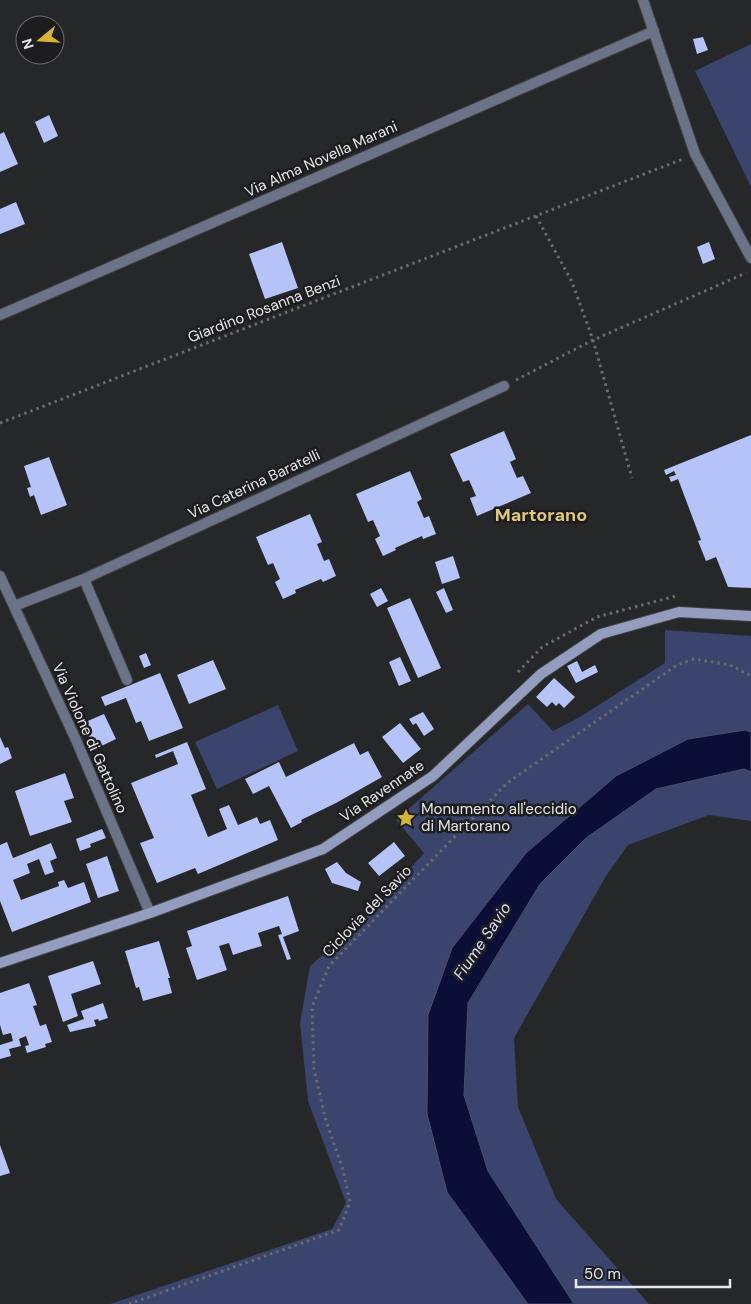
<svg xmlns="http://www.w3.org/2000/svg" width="751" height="1304" font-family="'DM Sans',sans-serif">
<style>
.green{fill:#3a446c}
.water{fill:#0b0f37;stroke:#4d506c}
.building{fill:#b5c3f8}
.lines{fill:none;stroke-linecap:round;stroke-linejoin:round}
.minor-casing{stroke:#414244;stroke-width:12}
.secondary-casing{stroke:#414244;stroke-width:12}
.path{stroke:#6a6b6d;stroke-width:3;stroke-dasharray:2.5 4;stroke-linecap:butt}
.minor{stroke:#6c7288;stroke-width:10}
.secondary{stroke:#949dc0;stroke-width:10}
.labels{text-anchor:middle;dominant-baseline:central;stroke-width:5;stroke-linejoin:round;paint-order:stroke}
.street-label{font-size:15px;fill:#e7e8e9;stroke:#1d1d20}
.poi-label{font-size:15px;fill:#e7e8e9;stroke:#1d1d20;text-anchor:start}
.water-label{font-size:16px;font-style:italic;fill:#d5defc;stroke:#1d1d20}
.quarter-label{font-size:18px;font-weight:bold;fill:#e0c87b;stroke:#1d1d20}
</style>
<rect width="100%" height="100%" fill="#262729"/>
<path class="green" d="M751,44V187L695,71Z
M665,630L751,636V732L745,730L688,739L616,776L526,853L452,948L447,1192L528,1304H110L332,1229L346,1203L308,1101L300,1023L310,966L376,908L424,853L396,820L528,704L553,731L578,718L665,663Z
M278,705L298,751L217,789L195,742Z
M744,769L751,772V821L709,815L628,845L606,876L514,1038L518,1107L556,1199L649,1304H574L488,1171L464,1095L468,1004L540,884L586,838L656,789Z"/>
<path class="water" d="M745,730L751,732V772L744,769L656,789L586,838L540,884L468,1003L464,1095L488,1171L574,1304H528L447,1192L427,1114L428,1015L452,948L526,853L616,776L688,739Z"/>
<path class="building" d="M703,37L708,50L697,54L693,39Z
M49,115L58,136L44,143L35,122Z
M4,132L18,164L0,172V134Z
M16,202L25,224L0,234V209Z
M282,242L298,288L265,299L249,254Z
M709,242L715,259L703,264L697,247Z
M504,431L516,459L510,462L517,478L523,476L531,493L477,516L470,498L476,496L469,480L463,482L450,454Z
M751,435V588L728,587L716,557L706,561L698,541L701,540L678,479L671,482L669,477L676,475L674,471L666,475L664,470Z
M49,457L67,505L41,515L34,495L30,497L27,488L31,487L24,466Z
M410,471L422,499L417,502L424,518L429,516L436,534L423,539L422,536L395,548L396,550L383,556L375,539L380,536L373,520L368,522L356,494Z
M310,514L322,542L317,544L324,561L329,559L336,576L323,582L321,579L295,590L296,593L283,599L275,582L280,579L273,563L268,565L256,537Z
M453,556L460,578L442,584L435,562Z
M381,588L388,601L377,607L370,594Z
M444,588L453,610L446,613L436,592Z
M410,598L441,668L418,678L387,608Z
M146,653L151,665L144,668L139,656Z
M400,657L411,681L399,686L389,662Z
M213,660L226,689L189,704L177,675Z
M577,661L582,672L595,665L598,672L576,683L567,666Z
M160,673L183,728L149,741L141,721L136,723L126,698L105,706L101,697Z
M554,678L575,697L564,708L559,703L556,706L552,702L547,707L536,697Z
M423,712L434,729L424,736L416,723L413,725L409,719Z
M104,714L116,739L95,749L83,723Z
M400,723L421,749L403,763L382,737Z
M0,737L5,748L8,747L12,758L0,764Z
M187,742L206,789L191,795L208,837L227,829L219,809L229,805L238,825L257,817L260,824L270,820L278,840L198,874L195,868L157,883L140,843L154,838L131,783L178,764L173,751L156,758L155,755Z
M354,743L360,755L368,751L382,777L336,803L301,820L302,822L291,828L269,786L253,794L245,779L279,762L286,777Z
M65,773L74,798L64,801L72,822L30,836L15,791Z
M102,829L106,838L90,844L91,847L80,851L76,839Z
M7,842L13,858L51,843L57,858L50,861L54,872L45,875L39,859L27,864L30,873L13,880L21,900L59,886L58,882L64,880L68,888L84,882L91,902L12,932L0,901V845Z
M394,842L405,856L379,876L368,863Z
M107,856L119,891L98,898L86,864Z
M337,862L346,873L361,882L358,891L332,883L325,869Z
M288,896L299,931L283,937L291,959L287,960L278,935L282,934L279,926L258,933L262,946L248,950L233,955L229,943L219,946L227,970L197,980L186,948L192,946L187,931Z
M159,941L170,978H168L172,993L143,1001L139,987L136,988L125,951Z
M93,961L101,984L71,994L78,1016L63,1022L48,976Z
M29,983L37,1005L33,1006L40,1026L46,1024L52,1042L45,1044L46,1047L27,1053L25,1046L29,1045L26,1036L19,1039L21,1046L9,1049L11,1056L0,1059V1045L13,1041L11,1033L3,1035L0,1025V993Z
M103,1003L108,1018L99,1021L98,1019L94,1020L96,1026L70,1032L67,1025L84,1019L81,1011Z
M0,1145L10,1173L0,1176Z"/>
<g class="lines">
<g class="minor-casing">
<path id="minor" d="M643,0L695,154L751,258
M0,315L654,31
M0,576L76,740L150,913
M84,579L127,680
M14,606L84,579L504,386"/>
</g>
<g class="secondary-casing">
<path id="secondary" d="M0,963L150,913L323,849L433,776L541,674L601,634L679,612L751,616"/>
</g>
<path class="path" d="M536,216L572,282L593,340L632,478
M516,380L593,340L746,273
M0,423L683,159
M518,672L542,647L597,617L676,596
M129,1304L339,1230L350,1202L343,1170L326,1121L314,1069L312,1007L329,966L507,783L677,665L694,659L730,665L751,676"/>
<use href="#minor" class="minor"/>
<use href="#secondary" class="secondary"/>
</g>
<defs>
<g id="sight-bare" transform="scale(1.5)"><path d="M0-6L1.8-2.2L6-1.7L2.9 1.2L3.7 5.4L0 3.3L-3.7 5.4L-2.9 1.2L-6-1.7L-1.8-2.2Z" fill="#d8b434" stroke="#1d1d20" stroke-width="2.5" paint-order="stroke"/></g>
</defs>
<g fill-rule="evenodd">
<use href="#sight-bare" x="406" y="818"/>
</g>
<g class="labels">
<g class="street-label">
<text transform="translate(321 159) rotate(-24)">Via Alma Novella Marani</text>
<text transform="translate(264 309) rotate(-21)">Giardino Rosanna Benzi</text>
<text transform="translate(254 484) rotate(-25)">Via Caterina Baratelli</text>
<text transform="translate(90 738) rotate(66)">Via Violone di Gattolino</text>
<text transform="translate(382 791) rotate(-34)">Via Ravennate</text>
<text transform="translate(367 911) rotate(-46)">Ciclovia del Savio</text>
</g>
<g class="poi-label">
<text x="421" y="809">Monumento all'eccidio<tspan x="421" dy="17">di Martorano</tspan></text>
</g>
<g class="water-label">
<text transform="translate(482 941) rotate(-56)">Fiume Savio</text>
</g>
<g class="quarter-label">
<text x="541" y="515">Martorano</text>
</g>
</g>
<g transform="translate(40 40) rotate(252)"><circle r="24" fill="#1d1d20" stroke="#6e6e70"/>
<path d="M0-4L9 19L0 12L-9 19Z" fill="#d8b434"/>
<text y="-8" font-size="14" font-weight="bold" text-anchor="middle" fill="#e7e8e9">N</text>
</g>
<path d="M576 1279v8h154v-8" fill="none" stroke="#e7e8e9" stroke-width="2.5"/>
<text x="584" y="1279" font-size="15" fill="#e7e8e9" stroke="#1d1d20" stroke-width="4" paint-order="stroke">50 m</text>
</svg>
